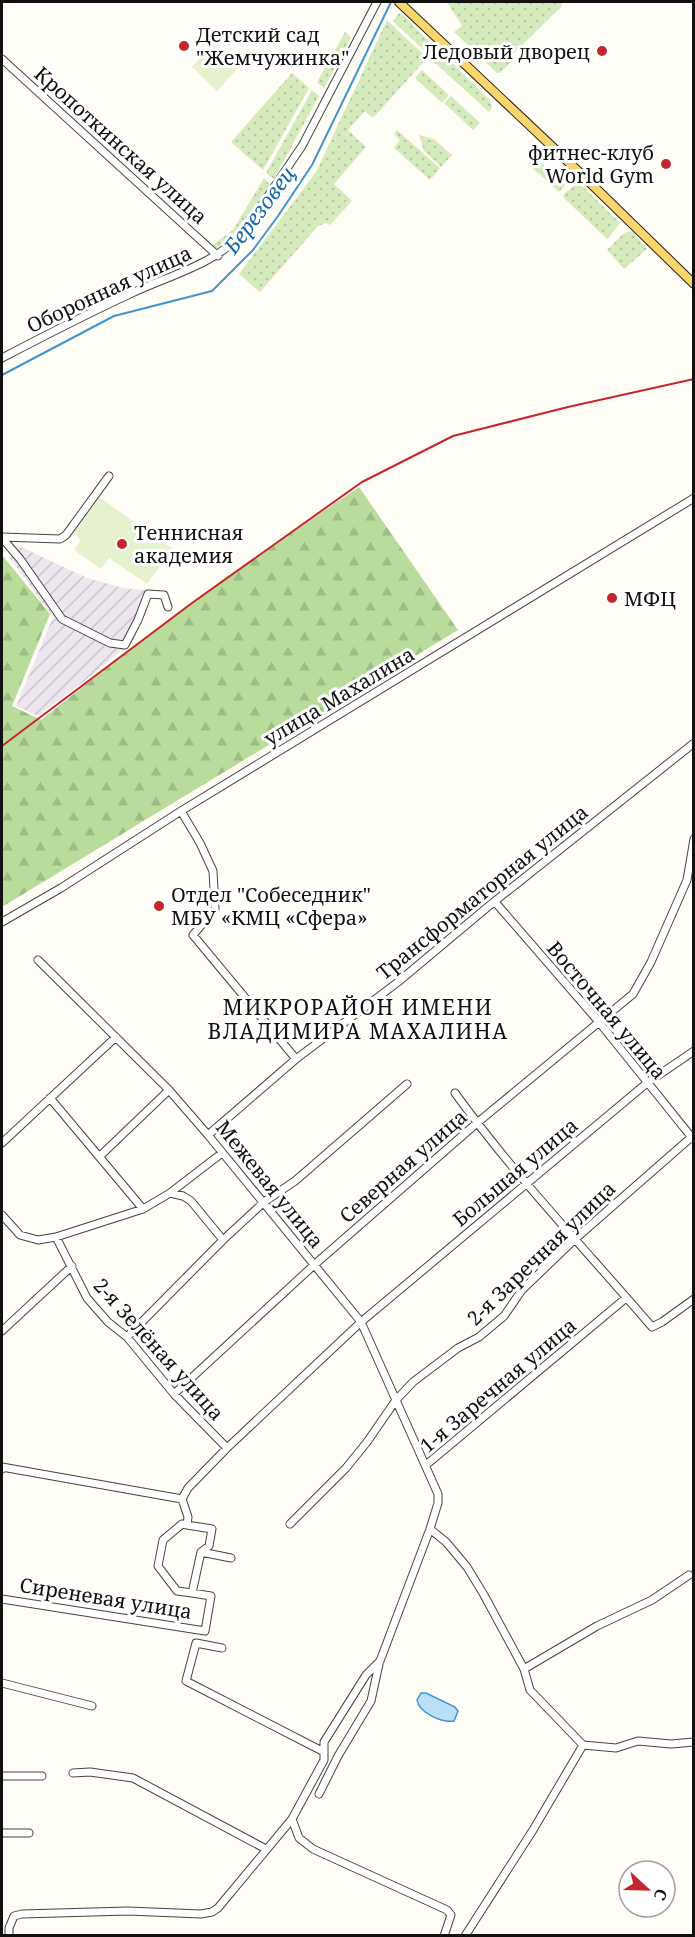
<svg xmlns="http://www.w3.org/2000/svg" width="695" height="1937" font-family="'Noto Serif',serif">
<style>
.industrial{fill:url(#industrial-furrows)}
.grass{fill:url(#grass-dots)}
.forest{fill:url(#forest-firs)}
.pitch{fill:#e6f2cf}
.water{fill:#b9e0f7;stroke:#3f96cf;stroke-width:1.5}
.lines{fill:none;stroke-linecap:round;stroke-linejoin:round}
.stream{stroke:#3f96cf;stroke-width:2}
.minor-casing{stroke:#444;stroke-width:9}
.major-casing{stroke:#222;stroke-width:10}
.minor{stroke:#fff;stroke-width:7}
.major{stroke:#f9d66b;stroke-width:8}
.rail{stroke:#c4262e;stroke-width:2}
.poi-dot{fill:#c4262e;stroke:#fff;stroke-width:2}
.labels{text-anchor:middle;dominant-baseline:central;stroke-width:6;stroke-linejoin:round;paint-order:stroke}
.poi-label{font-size:20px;fill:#111;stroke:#fff;text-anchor:start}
.street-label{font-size:20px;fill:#111;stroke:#fff}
.water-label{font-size:21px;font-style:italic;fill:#1768a6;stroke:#fff}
.neighbourhood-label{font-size:21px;letter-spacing:1.5px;fill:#111;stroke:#fff}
</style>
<defs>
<pattern id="industrial-furrows" width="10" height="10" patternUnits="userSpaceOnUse" patternTransform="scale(1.5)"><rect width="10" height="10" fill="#eee6ef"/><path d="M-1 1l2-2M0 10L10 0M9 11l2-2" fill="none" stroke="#cbc4cc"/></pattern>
<pattern id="grass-dots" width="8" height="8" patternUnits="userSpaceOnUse" patternTransform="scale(1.5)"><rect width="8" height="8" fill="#d5ebbd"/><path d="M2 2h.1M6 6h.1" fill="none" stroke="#b6c8a1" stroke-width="1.8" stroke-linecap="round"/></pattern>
<pattern id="forest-firs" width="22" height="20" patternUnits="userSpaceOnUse" patternTransform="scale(1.5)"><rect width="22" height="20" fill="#b9dc9c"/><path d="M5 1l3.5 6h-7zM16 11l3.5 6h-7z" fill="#9ebc85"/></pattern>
</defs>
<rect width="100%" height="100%" fill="#fffdf5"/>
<path class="industrial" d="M17,545L87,578L124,588L151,591L134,640L82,683L38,716L16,706L53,617L10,558Z"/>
<path class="grass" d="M447,2H562L561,7L513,54V60L500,73H497L454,32L462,26Z
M399,13L404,16L429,41L431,51L429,55L393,21Z
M387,20L427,58L373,118L365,111L348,130L366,147L334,184L352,201L330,225L326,223L318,226L260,292L239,274L316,172Z
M345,32L351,37L324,88L317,82Z
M435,57H446L490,100L492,108L489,112L432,60Z
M422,70L449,95L442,103L415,78Z
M292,73L309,88L263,170L231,142Z
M312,90L319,96L274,179L266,173Z
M451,96L480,123L473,130L444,103Z
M397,130L440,168L430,180L394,148L400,140L394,134Z
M419,135L434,139L452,155L441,167L424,151Z
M535,157L565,185L559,192L528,164Z
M264,178L270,185L239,233L214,250L211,246L233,230Z
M578,182L620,223L607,239L564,198L563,195Z
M632,231L647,249L624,269L607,250L624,233Z"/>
<path class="forest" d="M359,487L458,630L2,907V555L50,614L12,706L41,720L123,655L225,578Z"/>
<path class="pitch" d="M213,44L238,68L217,91L192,67Z
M99,497L173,549L147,584L109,558L101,569L74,550L81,540L73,533Z"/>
<path class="water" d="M421,1693H426L455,1707L458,1711L454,1721C442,1723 419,1713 417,1700Z"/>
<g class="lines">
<path class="stream" d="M2,375L114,316L212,291L253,250L278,216L312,165L391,2"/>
<g class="minor-casing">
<path id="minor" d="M2,59L218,256
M2,358C44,336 87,314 130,294C170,275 212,266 243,233L302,146L377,2
M2,537L60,539L66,535L109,476
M2,538L20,559L62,619L110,643L125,645L138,620L148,594L164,595L168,607
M181,811L200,843L213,871L215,909L193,935L296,1059
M495,902L599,1022L693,1139
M2,922L61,888L181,811L694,498
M455,1093C515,1176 586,1250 652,1327L662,1322L694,1299
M50,1098L143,1209
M208,1135L296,1059L398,982L490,905L694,743
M2,1143L116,1037
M100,1156L169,1090
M170,1193L183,1196L191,1201L223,1240
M2,1215L20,1235L38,1240L56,1237L143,1209L170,1193L222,1153
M56,1237L87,1298L108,1322L127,1337L174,1394L227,1448
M2,1331L72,1266
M127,1337L223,1240L264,1202L295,1181L407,1084
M174,1394L314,1265L477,1123L633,994L651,962L687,880L694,839
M426,1465L626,1298
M2,1469V1467L182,1499L188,1488L227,1448L361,1322L647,1083L694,1051
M290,1524L346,1468L367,1442L396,1400L413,1382L458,1348L479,1337L504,1316L522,1290L575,1239L694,1135
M187,1525L182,1524L163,1540L158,1566L177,1591L192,1593
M430,1529L446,1542L467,1567L484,1595L524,1669L530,1690L583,1745
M201,1552L231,1558
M2,1599L205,1631L211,1596L192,1593L201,1552L209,1546L212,1529L187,1525L188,1517L182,1499
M222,1648L196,1643L186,1681L324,1752
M524,1669L597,1626L652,1600L689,1575
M2,1683L92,1706
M583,1745L616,1748L638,1741L671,1744L694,1742
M73,1773L90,1772L133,1778L266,1849
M2,1776H42
M319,1794L338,1756L371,1701L379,1664
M292,1819L299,1838L313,1849L447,1910L451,1915L444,1936
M2,1833H29
M9,1936V1928L14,1916L22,1914L128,1911L201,1914L212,1912L218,1908L292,1819L324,1760V1742L366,1675L380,1661L430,1529L438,1503V1494L361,1322L208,1135L169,1090L38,960
M465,1936L533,1830L583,1745"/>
</g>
<g class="major-casing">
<path id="major" d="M399,2L579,172L694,284"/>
</g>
<use href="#minor" class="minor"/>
<use href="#major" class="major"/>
<path class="rail" d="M2,746L192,603L362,482L453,436L568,407L694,379"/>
</g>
<g class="poi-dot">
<circle cx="184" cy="46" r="6"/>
<circle cx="602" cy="51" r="6"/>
<circle cx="666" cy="164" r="6"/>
<circle cx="122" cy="544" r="6"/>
<circle cx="612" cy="598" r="6"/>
<circle cx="159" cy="906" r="6"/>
</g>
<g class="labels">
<g class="poi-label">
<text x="196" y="34">Детский сад<tspan x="196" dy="23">"Жемчужинка"</tspan></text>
<text x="590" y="51" text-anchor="end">Ледовый дворец</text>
<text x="654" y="152" text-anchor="end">фитнес-клуб<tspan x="654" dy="23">World Gym</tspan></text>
<text x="134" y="532">Теннисная<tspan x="134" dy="23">академия</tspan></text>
<text x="624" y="598">МФЦ</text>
<text x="171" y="894">Отдел "Собеседник"<tspan x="171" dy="23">МБУ «КМЦ «Сфера»</tspan></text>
</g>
<g class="street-label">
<text transform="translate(121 145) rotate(42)">Кропоткинская улица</text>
<text transform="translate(109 289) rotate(-25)">Оборонная улица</text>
<text transform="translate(339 696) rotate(-31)">улица Махалина</text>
<text transform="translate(482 892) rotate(-39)">Трансформаторная улица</text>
<text transform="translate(607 1010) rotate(50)">Восточная улица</text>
<text transform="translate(403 1166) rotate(-41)">Северная улица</text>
<text transform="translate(515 1172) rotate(-40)">Большая улица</text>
<text transform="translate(270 1184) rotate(51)">Межевая улица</text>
<text transform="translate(541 1253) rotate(-44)">2-я Заречная улица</text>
<text transform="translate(159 1349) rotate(48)">2-я Зелёная улица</text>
<text transform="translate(498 1385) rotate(-40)">1-я Заречная улица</text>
<text transform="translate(106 1598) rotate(9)">Сиреневая улица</text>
</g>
<g class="water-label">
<text transform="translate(259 210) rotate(-53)">Березовец</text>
</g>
<g class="neighbourhood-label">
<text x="358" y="1007">МИКРОРАЙОН ИМЕНИ<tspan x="358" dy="24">ВЛАДИМИРА МАХАЛИНА</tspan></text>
</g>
</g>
<rect width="695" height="1937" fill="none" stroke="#111111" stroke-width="6"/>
<g transform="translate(647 1889) rotate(112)"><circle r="28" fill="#ffffff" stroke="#a0a0a0" stroke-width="1.5"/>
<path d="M0-4.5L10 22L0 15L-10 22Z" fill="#c4262e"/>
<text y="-9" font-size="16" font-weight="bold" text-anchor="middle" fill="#111111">С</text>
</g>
</svg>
